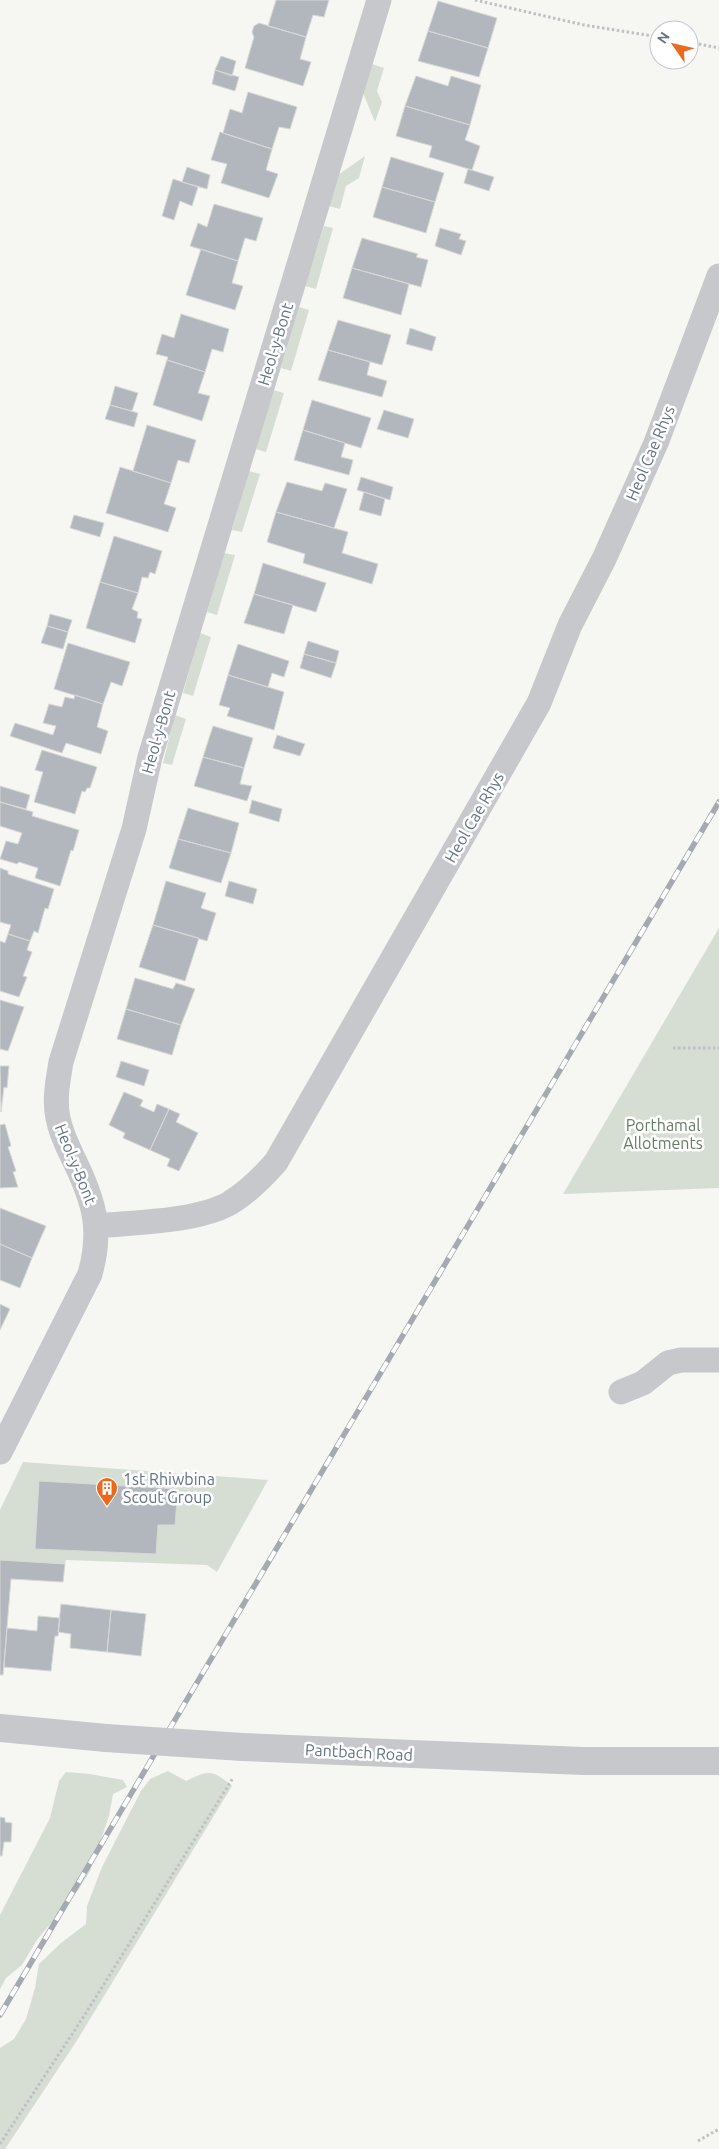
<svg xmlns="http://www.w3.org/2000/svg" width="719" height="2149" font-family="Ubuntu,sans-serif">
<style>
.green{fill:#d6ded3}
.building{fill:#b1b7bd;stroke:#d7d8d5}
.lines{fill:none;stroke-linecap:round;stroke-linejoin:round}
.path{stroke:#bfc0c3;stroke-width:3;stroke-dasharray:2.5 2.5;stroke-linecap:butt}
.minor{stroke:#c6c8cc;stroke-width:25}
.tertiary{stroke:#c6c8cc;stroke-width:28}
.rail-casing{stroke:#a5aab1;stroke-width:5.5}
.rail{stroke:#fff;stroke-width:4;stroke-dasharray:11;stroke-linecap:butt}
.tertiary-bridge{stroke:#c6c8cc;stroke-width:28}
.labels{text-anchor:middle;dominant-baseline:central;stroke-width:5;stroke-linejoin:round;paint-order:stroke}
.street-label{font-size:16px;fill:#647285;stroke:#fff}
.park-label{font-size:16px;fill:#657c63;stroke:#fff}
.poi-label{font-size:16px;fill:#647285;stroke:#fff;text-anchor:start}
</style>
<rect width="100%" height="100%" fill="#f6f6f3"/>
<path class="green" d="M372,64L384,68L377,91L382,102L375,122L363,93Z
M365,156L359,178L346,186L340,209L329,206L338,175Z
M324,226L333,228L316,289L305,286Z
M299,307L309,310L291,371L281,368Z
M273,390L284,393L266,452L256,449Z
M249,471L260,474L242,532L232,530Z
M224,553L235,555L217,615L207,612Z
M200,633L211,637L193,696L183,693Z
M175,715L186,719L172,765L163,763Z
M719,928V1188L563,1194Z
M23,1462L268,1480L217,1572L207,1565L66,1560L65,1564L0,1560V1510Z
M168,1771L186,1781C209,1770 212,1769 232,1786L76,2042L5,2149H0V2048L14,2039L26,2019L35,1988L39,1964L61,1943L86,1924L87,1906L102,1867L141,1791L150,1779Z
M66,1772L90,1774L123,1780L127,1787L113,1794L109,1816L90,1871L79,1889L37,1940L22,1965L6,1978L0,1989V1915L50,1818L59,1781Z"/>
<path class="building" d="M276,0H329L324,17L313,15L306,37L268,26Z
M438,1L497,18L488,48L428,31Z
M259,23L306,37L300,59L311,62L303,86L245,68L254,37L252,32L254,26Z
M428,31L488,48L479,77L418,61Z
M221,56L236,61L232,76L215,70Z
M215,70L239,77L235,91L212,84Z
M416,76L448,86L451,76L481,85L470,125L405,106Z
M248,92L297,107L290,129L279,127L272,149L223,133L230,109L242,113Z
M405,106L470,125L465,140L480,146L472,170L429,157L432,146L396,136Z
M220,132L272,149L266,170L278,174L269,198L221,183L227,164L211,160Z
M391,157L444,173L435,202L382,187Z
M187,167L210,175L207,189L182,182Z
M468,169L494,177L489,191L464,183Z
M173,179L198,187L192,206L180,201L174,220L162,216Z
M382,187L435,202L426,233L373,217Z
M214,204L263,218L256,241L245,238L238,261L190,246L198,223L207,227Z
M440,228L461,234L459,239L466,241L461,255L435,246Z
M362,238L418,254L416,257L428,260L421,287L352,268Z
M201,249L238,261L232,283L243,286L235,310L186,295Z
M352,268L409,284L401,315L343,298Z
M181,314L229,329L223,352L212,349L205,372L167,360L168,357L156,354L162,334L174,338Z
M338,320L391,335L382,365L328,350Z
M410,328L436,337L432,351L406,344Z
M328,350L370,362L367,375L387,381L382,397L318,380Z
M167,360L205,372L198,393L210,396L202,421L153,405Z
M115,386L138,393L132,411L110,405Z
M312,400L371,418L361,448L303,430Z
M110,405L138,413L134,427L105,419Z
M384,410L414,419L408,438L377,429Z
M147,425L196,440L189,463L178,460L171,483L133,471Z
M303,430L345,443L341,457L353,460L349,475L294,460Z
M120,467L171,483L164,504L176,508L168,532L106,513Z
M361,477L393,487L390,500L357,490Z
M287,482L322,491L325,483L347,489L334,528L276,512Z
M364,492L385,499L381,516L359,510Z
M276,512L348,532L342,553L378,564L372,584L303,563L305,554L267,542Z
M74,515L104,523L100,537L70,528Z
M114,536L162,551L155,574L150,572L148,578L142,577L138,593L100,582Z
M263,563L326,583L316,612L254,594Z
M100,582L138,593L132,609L138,612L137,618L142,619L135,643L86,628Z
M254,594L293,605L284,634L244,623Z
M50,614L72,620L68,632L47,626Z
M47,626L68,632L63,649L41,643Z
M308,641L339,651L336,663L304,654Z
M68,643L130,662L122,686L111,682L103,704L54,689Z
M238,644L289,661L284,677L272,673L268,687L228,675Z
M304,654L336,663L331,678L300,668Z
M228,675L284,692L274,730L227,716L230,708L219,705Z
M75,695L103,704L97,727L108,731L101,754L66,743L62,753L10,736L15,723L53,735L56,726L43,723L49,704L62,707L65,697L74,699Z
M213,726L253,738L244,768L203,757Z
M277,735L305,744L300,756L273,748Z
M42,750L97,767L90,788H87L85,792L82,791L75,814L34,802L43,772L35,770Z
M203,757L244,768L240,784L252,786L247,801L194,786Z
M0,786L30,795L26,809L0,802Z
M252,800L282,809L279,822L249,813Z
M0,802L33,812L32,816L79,830L73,851L71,850L60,886L35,878L38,868L19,862L17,864L0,859L6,841L18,844L22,833L0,826Z
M188,808L239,823L231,853L178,839Z
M178,839L231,853L221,883L169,868Z
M0,868L8,871V874L54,889L48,909L45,908L38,933L34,931L30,941L8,934L11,925L0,922Z
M166,881L206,893L201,908L216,913L207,941L153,925Z
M229,881L257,889L253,904L225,896Z
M153,925L199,938L185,981L139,967Z
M8,934L30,941L27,950L32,952L23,976L27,977L19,997L0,991V941L5,943Z
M135,978L173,989L176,983L195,989L181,1025L126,1009Z
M0,1000L24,1007L8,1051L0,1049Z
M126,1009L181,1025L172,1055L117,1039Z
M121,1061L149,1070L144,1086L116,1077Z
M0,1066H9L7,1088L4,1087L1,1112Z
M124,1092L143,1100L140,1106L154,1112L157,1104L169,1109L150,1150L123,1138L125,1133L109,1125Z
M169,1109L180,1114L176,1122L198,1133L179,1171L167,1166L170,1159L150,1150Z
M5,1124L11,1146L8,1147L16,1171L13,1172L18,1187L0,1188V1125Z
M0,1208L46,1226L32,1258L0,1244Z
M0,1244L32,1258L20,1288L0,1280Z
M0,1304L10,1309L0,1330Z
M39,1481L178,1489L175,1525H158L156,1554L35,1549Z
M0,1560L65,1564L63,1582L11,1579L3,1675H0Z
M61,1604L111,1610L107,1652L70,1648L71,1634L58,1632Z
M111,1610L146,1614L141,1656L107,1652Z
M38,1616L60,1618L58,1636H55L51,1671L4,1667L7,1628L37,1631Z
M0,1817L5,1818V1822L12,1823L11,1842H4L2,1856H0Z"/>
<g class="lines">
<path class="path" d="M475,0L584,25L659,37
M689,42L719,48
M673,1048H719
M698,2141L719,2129
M0,2144L84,2016L233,1778"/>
<path class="minor" d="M97,1226C135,1222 197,1222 230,1203C248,1192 262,1178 276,1162L539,703L570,625L604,559L656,443L719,276
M621,1392L643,1383L668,1363L681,1360H719
M0,1452L90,1274C102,1231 95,1204 76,1164C69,1149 61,1135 58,1118C54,1100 58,1080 61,1062L134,829L150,757L379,0"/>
<path class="tertiary" d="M0,1728L106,1738
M242,1747L584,1761H719"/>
<g class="rail-casing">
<path id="rail" d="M0,2015L719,802"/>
</g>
<use href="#rail" class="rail"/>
<path class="tertiary-bridge" d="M106,1738L242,1747"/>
</g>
<defs>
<g id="building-pin" transform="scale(1.125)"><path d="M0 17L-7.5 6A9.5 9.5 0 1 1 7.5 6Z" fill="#eb6a1e" stroke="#fff"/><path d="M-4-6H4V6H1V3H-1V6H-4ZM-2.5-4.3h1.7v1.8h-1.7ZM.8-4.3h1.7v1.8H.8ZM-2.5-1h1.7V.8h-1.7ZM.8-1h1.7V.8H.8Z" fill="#fff"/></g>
</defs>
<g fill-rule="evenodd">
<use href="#building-pin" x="107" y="1488"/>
</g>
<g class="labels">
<g class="street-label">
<text transform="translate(275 344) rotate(-73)">Heol-y-Bont</text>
<text transform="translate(650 453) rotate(-67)">Heol Cae Rhys</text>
<text transform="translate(158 732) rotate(-74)">Heol-y-Bont</text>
<text transform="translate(474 817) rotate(-60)">Heol Cae Rhys</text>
<text transform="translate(76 1164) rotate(68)">Heol-y-Bont</text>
<text transform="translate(359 1752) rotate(3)">Pantbach Road</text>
</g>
<g class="park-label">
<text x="663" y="1125">Porthamal<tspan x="663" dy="18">Allotments</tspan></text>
</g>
<g class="poi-label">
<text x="123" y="1479">1st Rhiwbina<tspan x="123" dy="18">Scout Group</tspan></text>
</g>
</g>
<g transform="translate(674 45) rotate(304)"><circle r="24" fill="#ffffff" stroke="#c1c7ce"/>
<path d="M0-4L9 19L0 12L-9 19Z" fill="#eb6a1e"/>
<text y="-8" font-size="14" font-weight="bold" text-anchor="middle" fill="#647285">N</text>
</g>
</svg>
